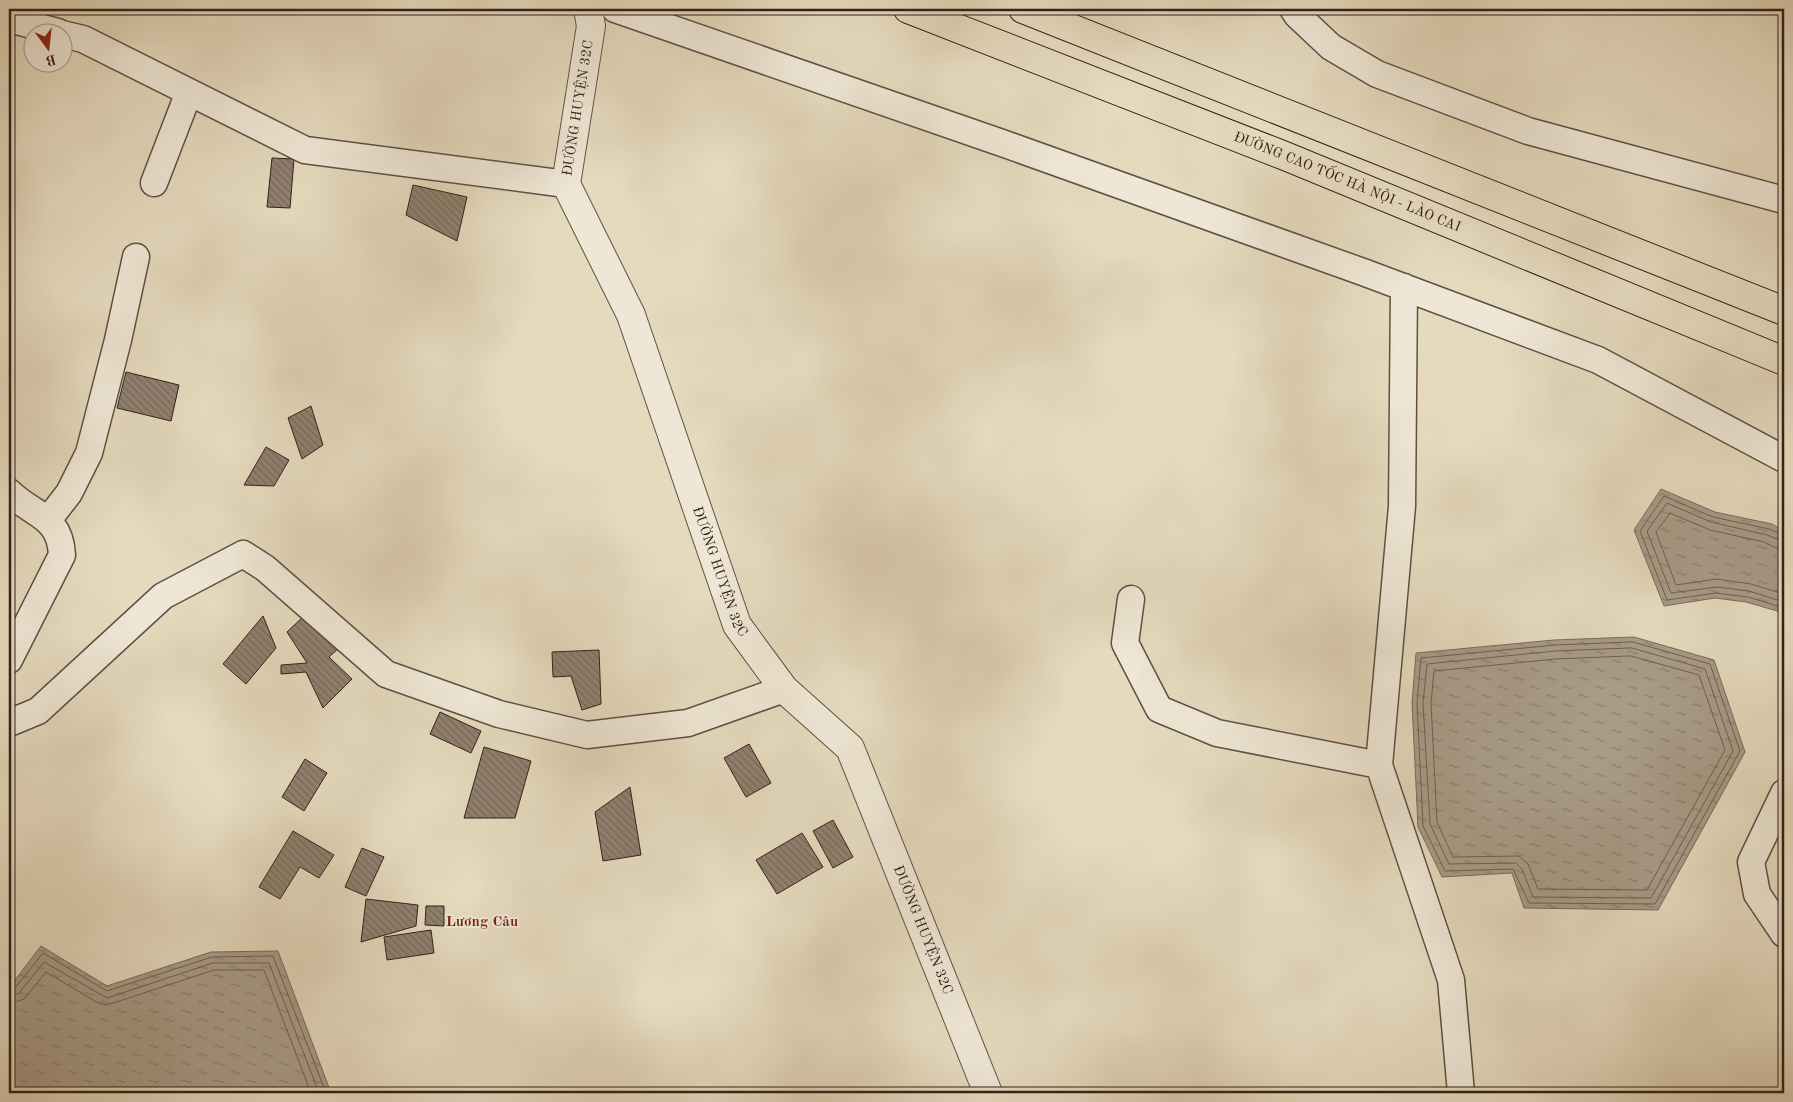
<svg xmlns="http://www.w3.org/2000/svg" width="1793" height="1102" font-family="'Old Standard TT',serif">
<style>
.water{fill:url(#water-ripples);stroke:#796a5c}
.lines{fill:none;stroke-linecap:round;stroke-linejoin:round}
.shore{stroke:#6e5e51;stroke-width:1}
.building{fill:url(#building-back-hatch);stroke:#33211b}
.minor-casing{stroke:#604f44;stroke-width:29}
.tertiary-casing{stroke:#604f44;stroke-width:30}
.motorway-casing{stroke:#33211b;stroke-width:30}
.minor{stroke:#eee7d5;stroke-width:26}
.tertiary{stroke:#eee7d5;stroke-width:28}
.motorway{stroke:#e5dabe;stroke-width:28}
.labels{text-anchor:middle;dominant-baseline:central;stroke-width:4;stroke-linejoin:round;paint-order:stroke}
.street-label{font-size:14px;fill:#33211b;stroke:#eee7d5}
.neighbourhood-label{font-size:15px;font-weight:bold;fill:#7a1f14;stroke:#eee7d5}
</style>
<defs>
<pattern id="water-ripples" width="26" height="14" patternUnits="userSpaceOnUse" patternTransform="scale(1.25)"><rect width="26" height="14" fill="#a89b87"/><path d="M2 4q2-2 4 0t4 0M15 11q2-2 4 0t4 0" fill="none" stroke="#897e6e"/></pattern>
<pattern id="building-back-hatch" width="6" height="6" patternUnits="userSpaceOnUse" patternTransform="scale(1.25)"><rect width="6" height="6" fill="#908170"/><path d="M-1 5l2 2M0 0l6 6M5-1l2 2" fill="none" stroke="#76695b"/></pattern>
</defs>
<rect width="100%" height="100%" fill="#e5dabe"/>
<filter id="stains"><feTurbulence type="fractalNoise" baseFrequency=".004" numOctaves="4"/><feColorMatrix values="0 0 0 0 .2 0 0 0 0 .09 0 0 0 0 .02 0 0 0 .5 -.17"/></filter>
<radialGradient id="worn" r=".72"><stop offset=".6" stop-color="#630" stop-opacity="0"/><stop offset="1" stop-color="#630" stop-opacity=".3"/></radialGradient>
<path class="water" d="M1661,489L1715,512L1772,524L1784,531V613L1746,602L1715,598L1664,606L1634,530Z
M1634,637L1714,660L1745,752L1658,910L1524,908L1512,873L1442,877L1418,827L1412,703L1416,653L1554,640Z
M41,946L107,986L211,952L278,951L331,1093H9V988Z"/>
<g class="lines">
<path class="shore" d="M1784,535L1769,529L1713,517L1664,496L1640,531L1667,600L1716,593L1748,597L1784,608
M1784,542L1767,535L1711,522L1667,503L1647,531L1671,593L1717,587L1749,591L1784,602
M1784,549L1776,548L1764,542L1710,530L1670,513L1656,532L1676,585L1717,579L1751,584L1784,594
M1633,642L1710,664L1740,751L1655,904L1529,903L1513,869L1445,871L1423,826L1417,703L1421,658L1555,645Z
M1632,648L1705,669L1733,751L1651,898L1533,897L1522,869L1516,863L1449,864L1430,824L1423,703L1427,664L1555,651Z
M1631,656L1699,675L1725,750L1647,890L1538,889L1528,864L1519,856L1453,857L1437,822L1431,703L1434,671L1556,659Z
M9,991L15,988L43,953L107,991L212,957L273,956L326,1093
M9,997L19,993L44,962L107,998L213,963H269L319,1093
M9,1004L24,999L46,972L98,1003L107,1005L214,970H264L311,1093"/>
</g>
<path class="building" d="M272,158L294,159L290,208L267,207Z
M413,185L467,197L457,241L406,215Z
M126,372L179,385L171,421L117,408Z
M311,406L323,445L302,459L288,418Z
M266,447L289,460L274,486L244,485Z
M305,615L339,648L329,657L352,679L323,708L306,672L281,674V665L307,663L287,632Z
M263,616L276,648L246,684L223,664Z
M599,650L601,704L582,710L571,676L553,677L552,652Z
M440,712L481,731L471,753L430,734Z
M749,744L771,783L746,797L724,758Z
M484,747L531,761L515,818H464Z
M305,759L327,773L304,811L282,797Z
M630,787L641,855L603,861L595,812Z
M833,820L853,857L833,868L813,831Z
M293,831L334,855L319,878L300,867L280,899L259,887Z
M802,833L823,867L777,894L756,860Z
M362,848L384,857L366,896L345,887Z
M366,899L418,905L416,926L361,942Z
M426,906H444V926L425,925Z
M431,930L434,953L387,960L384,937Z"/>
<g class="lines">
<g class="minor-casing">
<path id="minor" d="M615,9L1002,143L1363,272L1598,360L1784,459
M1293,9L1297,15L1331,47L1377,74L1528,131L1784,200
M9,19L58,32
M62,34L83,39L305,150L566,184
M154,183L189,92
M1404,287L1402,506L1379,765L1451,980L1461,1093
M9,492C33,516 60,515 62,555L9,660
M48,520L69,493L89,453L118,340L136,257
M1131,599L1125,643L1159,709L1217,733L1379,765
M9,723L38,711L163,596L243,554L265,568L386,674L499,714L587,735L688,723L784,689
M1784,793L1751,862L1757,894L1784,934"/>
</g>
<g class="tertiary-casing">
<g id="tertiary">
<path id="s1" d="M588,9L591,26L566,184L631,315L737,625L784,689L850,748L988,1093"/>
</g>
</g>
<g class="motorway-casing">
<g id="motorway">
<path id="s2" d="M908,9L1285,156L1784,361"/>
<path d="M1023,9L1784,311"/>
</g>
</g>
<use href="#minor" class="minor"/>
<use href="#tertiary" class="tertiary"/>
<use href="#motorway" class="motorway"/>
</g>
<g class="labels">
<g class="street-label">
<text transform="translate(578 108) rotate(-81)">ĐƯỜNG HUYỆN 32C</text>
<text stroke="none"><textPath href="#s2" startOffset="472">ĐƯỜNG CAO TỐC HÀ NỘI - LÀO CAI</textPath></text>
<text stroke="none"><textPath href="#s1" startOffset="595">ĐƯỜNG HUYỆN 32C</textPath></text>
<text stroke="none"><textPath href="#s1" startOffset="1015">ĐƯỜNG HUYỆN 32C</textPath></text>
</g>
<g class="neighbourhood-label">
<text x="482" y="922">Lương Câu</text>
</g>
</g>
<rect width="1793" height="1102" fill="none" stroke="#e5dabe" stroke-width="30"/>
<rect x="10" y="10" width="1773" height="1082" fill="none" stroke="#33211b" stroke-width="2.5"/>
<rect x="15" y="15" width="1763" height="1072" fill="none" stroke="#33211b"/>
<g transform="translate(48 48) rotate(165)"><circle r="24" fill="#eee7d5" stroke="#a3988b"/>
<path d="M0-4L9 19L0 12L-9 19Z" fill="#8f2418"/>
<text y="-8" font-size="14" font-weight="bold" text-anchor="middle" fill="#33211b">B</text>
</g>
<rect width="100%" height="100%" filter="url(#stains)"/>
<rect width="100%" height="100%" fill="url(#worn)"/>
</svg>
